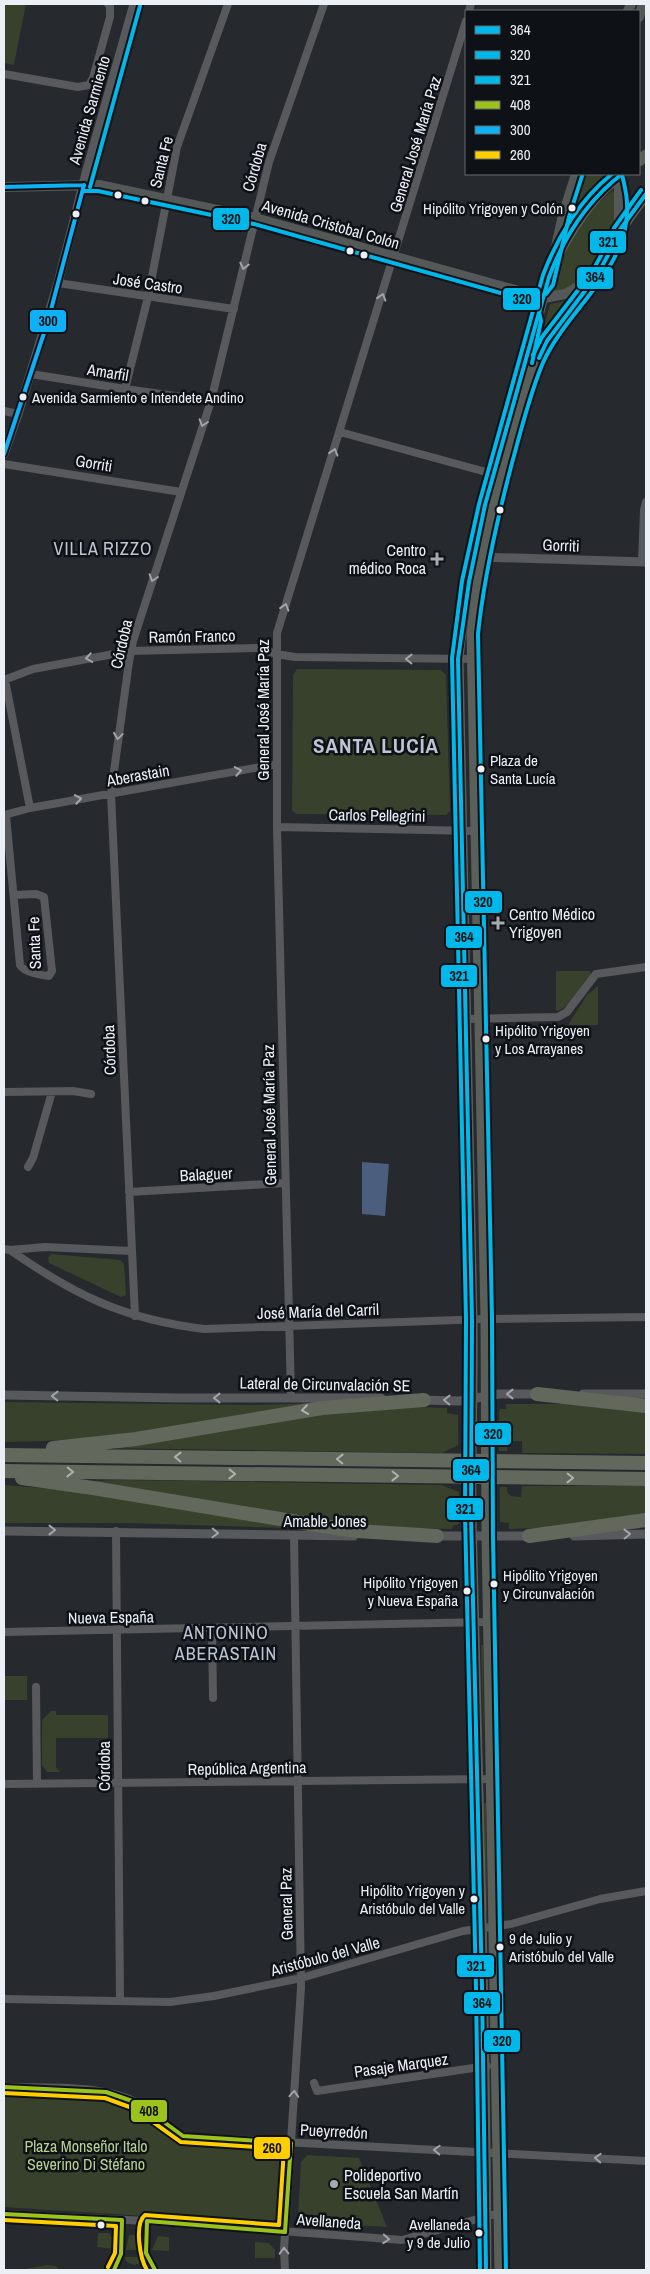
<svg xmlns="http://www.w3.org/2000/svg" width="650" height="2274" font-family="'Archivo Narrow',sans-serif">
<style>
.green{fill:#38412b}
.water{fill:#4c5e7e}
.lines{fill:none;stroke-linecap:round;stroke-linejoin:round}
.minor{stroke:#57595d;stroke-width:8}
.tertiary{stroke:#57595d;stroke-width:9}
.secondary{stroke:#545857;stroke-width:10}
.primary{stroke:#5b5f59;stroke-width:11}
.motorway{stroke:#62685c;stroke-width:14}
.bus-1-casing{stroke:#0e1115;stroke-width:8}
.bus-2-casing{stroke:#0e1115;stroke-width:8}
.bus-3-casing{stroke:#0e1115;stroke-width:8}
.bus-4-casing{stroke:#0e1115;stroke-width:8}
.bus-5-casing{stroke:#0e1115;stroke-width:8}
.bus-6-casing{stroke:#0e1115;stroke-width:8}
.bus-1{stroke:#00b8ea;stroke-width:4}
.bus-2{stroke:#00b8ea;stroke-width:4}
.bus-3{stroke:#00b8ea;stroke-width:4}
.bus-4{stroke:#9cc31c;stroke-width:4}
.bus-5{stroke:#0eb1f5;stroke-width:4}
.bus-6{stroke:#ffce00;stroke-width:4}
.oneway{stroke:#a1a4aa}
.oneway2{stroke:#adb2b1}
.bus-dot{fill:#ebeff6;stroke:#0e1115;stroke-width:2}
.poi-dot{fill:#a6aab0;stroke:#0e1115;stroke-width:2}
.labels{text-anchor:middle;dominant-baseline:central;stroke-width:5;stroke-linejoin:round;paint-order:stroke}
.bus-label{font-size:15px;fill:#ebeff6;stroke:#0e1115;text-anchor:start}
.street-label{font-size:16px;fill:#ebeff6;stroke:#0e1115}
.poi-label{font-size:16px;fill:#ebeff6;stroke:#0e1115;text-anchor:start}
.park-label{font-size:16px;fill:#b8d190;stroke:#0e1115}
.neighbourhood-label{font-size:18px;letter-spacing:1px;fill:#bec5d2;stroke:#0e1115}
.district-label{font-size:21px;font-weight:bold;letter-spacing:1px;fill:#bec5d2;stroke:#0e1115}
.line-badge{stroke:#0e1115;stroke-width:2}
.pale-badge-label{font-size:14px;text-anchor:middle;font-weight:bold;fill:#111}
</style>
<rect width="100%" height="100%" fill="#26292e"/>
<path class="green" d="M4,4H26L14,65L4,63Z
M582,174L608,175L573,211Z
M613,190C626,226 592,294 550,291C563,253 581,216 613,190Z
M566,301L543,336H542L550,304Z
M297,669L441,670L446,675L450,811L446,815L296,814L292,810L293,675Z
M556,971H590L592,977C579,986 571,1009 556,1011Z
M598,986V1025H568L587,995Z
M51,1254L120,1260L124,1264L126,1295L121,1297L49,1263L48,1258Z
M4,1402L251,1405L317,1403C213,1420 109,1442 4,1442Z
M506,1404H597L646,1409V1454L522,1453V1441H507V1451H499V1412L500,1409H506Z
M386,1406L447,1408V1413L458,1415V1445L442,1453L97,1448L253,1422Z
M120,1480L442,1485L459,1492V1524L453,1526L452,1529L359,1527L93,1482L94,1481Z
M4,1485L67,1490L284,1525L287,1528L127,1523H4Z
M522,1486H646V1517L579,1526L509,1529V1523L500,1522V1487H507V1492L511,1496L521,1497Z
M481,1645H483L484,1755Z
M4,1676H27V1700H4Z
M51,1711H56V1715H108V1738H56V1767L60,1772H47L42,1765V1720Z
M484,1803H486L487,1911H486Z
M4,2095C39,2096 104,2091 134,2109C150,2118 162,2136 181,2143L275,2150L282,2159L279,2216L269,2224L4,2207Z
M307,2155L359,2158L387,2227L302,2222L298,2217L301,2162Z
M98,2233H109L113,2240L115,2249L97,2247Z
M129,2235H138L140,2250H126Z
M158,2236L169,2237V2251L152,2250Z
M255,2242L269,2243L275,2250V2258H255Z
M124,2257H142L140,2263L135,2265L128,2263Z
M47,2265L56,2266L59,2270H20Z"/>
<path class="water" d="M361 744a7 7 0 1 1 14 0a7 7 0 1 1-14 0Z
M362,1162L389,1164L385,1216L362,1214Z"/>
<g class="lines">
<path class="minor" d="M469,11L471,4
M4,74L78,87L89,85L93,78L110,17V6L108,4
M58,283L234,309
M31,374L125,389L211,401
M125,389L148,297L177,147L228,4
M4,411L18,414
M340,432L497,475
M4,464L181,492
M642,562L644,510L646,502
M4,680L33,669L130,651L259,648L276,654L295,657L472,659
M5,680L30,808
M4,815L30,808L277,764
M6,815L20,965C25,973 39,975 49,976L52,971L44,897L36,894L14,895
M277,827L475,831
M466,1019L558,1017L567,1012L596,974L646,967
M4,1092L73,1091L91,1094
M28,1167L33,1158L52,1092
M129,1192L284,1183
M4,1249L10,1250L45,1247L131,1251
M10,1250C76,1296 124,1319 204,1329L486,1319L646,1317
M135,1316L111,793L129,662L133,641L211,401L269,162L324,4
M291,1397L277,827V633L466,21
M116,1531L120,2001
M212,1629L213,1698
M4,1632L488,1622
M36,1687L37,1784
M4,1784L491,1779
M4,1999L170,2002L214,1996L301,1978L463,1931L511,1924L600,1899L646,1891
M314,2083L317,2091L487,2066
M4,2087C41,2088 105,2084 137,2103C154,2113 167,2133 188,2137L646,2161
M4,2214L147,2221L402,2240L499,2213
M285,2270L284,2249L301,1988L294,1536"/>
<path class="tertiary" d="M4,454L18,414L58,283L86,173L134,4
M479,557L646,562
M583,1394H646
M4,1395L178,1398H381
M419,1400L459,1401L499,1394H540
M4,1531L354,1536
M432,1536H534
M574,1536L646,1534"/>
<path class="secondary" d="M628,11L631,4
M639,17L643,4
M616,174L619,189V231
M4,187L99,185L255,218L544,298L565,294L592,279
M553,260L563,215L576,174"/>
<path class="primary" d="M639,161L646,155
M529,295L536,311L537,319
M486,2270C485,2019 477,1767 471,1515C470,1450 473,1385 472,1320L458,659C467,555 498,454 528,354C538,321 543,284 559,253C574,224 595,193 622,174
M500,2270L487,1537L486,1319L472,634L480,572L498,496L515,427L537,361L547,341L597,275L616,241L619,231L646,194"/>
<path class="motorway" d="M537,1394L646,1406
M53,1448L136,1439L322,1408L424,1400
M4,1455L646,1463
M4,1471L646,1479
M22,1478L93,1488L316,1525L357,1531L437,1536
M529,1536L646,1520"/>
<g class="bus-1-casing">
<path id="bus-1" d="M539,358L547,341L597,275L616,241L619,231L646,194
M486,2270L482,1987L471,1515L472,1320L458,659L469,582L485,505L549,277C564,237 588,200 622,174"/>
</g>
<g class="bus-2-casing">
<path id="bus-2" d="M90,187L140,6
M84,191H98L254,224L529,301L546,294L553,285L569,217L582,176
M532,363L541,321L535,293
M506,2270L493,1537L492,1319L478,634C484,576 497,520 512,463C521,430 529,397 542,365C565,310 631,269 627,204C627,194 624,184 622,174"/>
</g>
<g class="bus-3-casing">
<path id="bus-3" d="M533,355L542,337L592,272L610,239L614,228L641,190
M480,2270L476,1987L465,1515L466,1320L452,658L462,581L479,504L543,275C557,238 580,199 612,174"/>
</g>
<g class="bus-4-casing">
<path id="bus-4" d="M4,2087L106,2092L138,2103L183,2136L291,2143
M4,2214L122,2220
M147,2221L285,2232
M147,2221L146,2253L155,2270
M285,2232L291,2143
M114,2270L121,2254L122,2220"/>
</g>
<g class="bus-5-casing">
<path id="bus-5" d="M4,187L84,185
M4,454L48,321L84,185"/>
</g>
<g class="bus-6-casing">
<path id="bus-6" d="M4,2093L105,2098L135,2109L181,2142L284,2149L279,2225L145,2215C134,2224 140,2259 147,2270
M4,2220L116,2226L115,2253L108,2267"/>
</g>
<use href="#bus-1" class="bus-1"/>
<use href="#bus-2" class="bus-2"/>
<use href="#bus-3" class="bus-3"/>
<use href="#bus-4" class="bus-4"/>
<use href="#bus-5" class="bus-5"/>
<use href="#bus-6" class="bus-6"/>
</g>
<defs><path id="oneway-chevron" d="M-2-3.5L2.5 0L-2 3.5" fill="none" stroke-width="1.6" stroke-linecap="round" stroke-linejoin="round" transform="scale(1.25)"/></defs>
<g class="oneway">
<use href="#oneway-chevron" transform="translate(244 266) rotate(103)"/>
<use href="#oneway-chevron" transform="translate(382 297) rotate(-73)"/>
<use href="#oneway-chevron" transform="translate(203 423) rotate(108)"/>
<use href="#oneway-chevron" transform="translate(334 452) rotate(-73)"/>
<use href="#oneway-chevron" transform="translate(153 578) rotate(108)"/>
<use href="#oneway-chevron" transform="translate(285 607) rotate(-73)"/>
<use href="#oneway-chevron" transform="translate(89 658) rotate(171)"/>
<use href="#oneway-chevron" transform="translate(409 659) rotate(-179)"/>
<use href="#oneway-chevron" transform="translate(118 736) rotate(98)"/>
<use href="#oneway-chevron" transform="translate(238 771) rotate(-10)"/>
<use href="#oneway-chevron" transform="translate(78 799) rotate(-10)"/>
<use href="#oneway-chevron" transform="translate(510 1394) rotate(180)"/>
<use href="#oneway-chevron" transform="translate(55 1396) rotate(-179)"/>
<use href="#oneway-chevron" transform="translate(217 1398) rotate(180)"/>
<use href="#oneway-chevron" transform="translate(447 1400) rotate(-179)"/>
<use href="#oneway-chevron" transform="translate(52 1530)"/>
<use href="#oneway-chevron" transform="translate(215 1533) rotate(2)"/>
<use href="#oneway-chevron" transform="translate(627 1534) rotate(-1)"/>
<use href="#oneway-chevron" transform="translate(294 2094) rotate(-86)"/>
<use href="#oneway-chevron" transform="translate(437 2150) rotate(-177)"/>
<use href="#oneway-chevron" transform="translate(598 2158) rotate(-177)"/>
<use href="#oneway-chevron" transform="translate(386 2239) rotate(4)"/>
<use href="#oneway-chevron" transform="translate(284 2251) rotate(-91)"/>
</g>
<g class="oneway2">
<use href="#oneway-chevron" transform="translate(305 1410) rotate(172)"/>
<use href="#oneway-chevron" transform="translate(178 1457) rotate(-179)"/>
<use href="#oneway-chevron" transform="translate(340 1459) rotate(-179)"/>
<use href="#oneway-chevron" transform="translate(70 1472) rotate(1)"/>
<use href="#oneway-chevron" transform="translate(232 1474) rotate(1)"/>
<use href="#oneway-chevron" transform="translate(395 1476) rotate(1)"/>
<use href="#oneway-chevron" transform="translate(570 1478) rotate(1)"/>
</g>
<g class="bus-dot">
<circle cx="118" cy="195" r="4.5"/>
<circle cx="145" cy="201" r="4.5"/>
<circle cx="572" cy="208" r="4.5"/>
<circle cx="76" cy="214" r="4.5"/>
<circle cx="350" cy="251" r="4.5"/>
<circle cx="364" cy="255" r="4.5"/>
<circle cx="23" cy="397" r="4.5"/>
<circle cx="500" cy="510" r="4.5"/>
<circle cx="481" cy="769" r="4.5"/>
<circle cx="486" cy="1039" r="4.5"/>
<circle cx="494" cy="1584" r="4.5"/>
<circle cx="467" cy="1591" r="4.5"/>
<circle cx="474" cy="1899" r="4.5"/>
<circle cx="500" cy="1947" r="4.5"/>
<circle cx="101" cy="2225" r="4.5"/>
<circle cx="479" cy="2233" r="4.5"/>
</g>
<g class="poi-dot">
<path d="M434.5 551.5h5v5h5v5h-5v5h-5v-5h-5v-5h5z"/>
<path d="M495.5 915.5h5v5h5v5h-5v5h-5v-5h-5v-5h5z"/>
<circle cx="334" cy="2184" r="5"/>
</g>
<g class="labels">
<g class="bus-label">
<text x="563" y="208" text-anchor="end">Hipólito Yrigoyen y Colón</text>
<text x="32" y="397">Avenida Sarmiento e Intendete Andino</text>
<text x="490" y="760">Plaza de<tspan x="490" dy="18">Santa Lucía</tspan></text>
<text x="495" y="1030">Hipólito Yrigoyen<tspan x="495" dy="18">y Los Arrayanes</tspan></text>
<text x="503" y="1575">Hipólito Yrigoyen<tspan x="503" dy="18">y Circunvalación</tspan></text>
<text x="458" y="1582" text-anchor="end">Hipólito Yrigoyen<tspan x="458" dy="18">y Nueva España</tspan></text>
<text x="465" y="1890" text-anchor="end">Hipólito Yrigoyen y<tspan x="465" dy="18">Aristóbulo del Valle</tspan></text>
<text x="509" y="1938">9 de Julio y<tspan x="509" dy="18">Aristóbulo del Valle</tspan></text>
<text x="470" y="2224" text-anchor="end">Avellaneda<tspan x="470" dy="18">y 9 de Julio</tspan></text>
</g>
<g class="street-label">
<text transform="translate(89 110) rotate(-74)">Avenida Sarmiento</text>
<text transform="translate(415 144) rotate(-73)">General José María Paz</text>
<text transform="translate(161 162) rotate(-76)">Santa Fe</text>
<text transform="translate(254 167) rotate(-74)">Córdoba</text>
<text transform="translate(331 224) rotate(16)">Avenida Cristobal Colón</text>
<text transform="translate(148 283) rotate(8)">José Castro</text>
<text transform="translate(108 372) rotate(9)">Amarfil</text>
<text transform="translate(94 463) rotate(9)">Gorriti</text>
<text transform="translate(561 545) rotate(2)">Gorriti</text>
<text transform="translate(192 636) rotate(-1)">Ramón Franco</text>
<text transform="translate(121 644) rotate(-77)">Córdoba</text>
<text transform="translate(263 710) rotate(-90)">General José María Paz</text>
<text transform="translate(138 775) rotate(-10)">Aberastain</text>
<text transform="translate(377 815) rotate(1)">Carlos Pellegrini</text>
<text transform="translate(34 943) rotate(-92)">Santa Fe</text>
<text transform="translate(109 1050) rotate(-92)">Córdoba</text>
<text transform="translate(269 1115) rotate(-91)">General José María Paz</text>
<text transform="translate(206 1174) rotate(-3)">Balaguer</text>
<text transform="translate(318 1311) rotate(-2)">José María del Carril</text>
<text transform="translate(325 1384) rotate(1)">Lateral de Circunvalación SE</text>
<text x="325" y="1521">Amable Jones</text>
<text transform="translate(111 1617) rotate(-1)">Nueva España</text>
<text transform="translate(104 1766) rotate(-90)">Córdoba</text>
<text transform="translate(247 1768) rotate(-1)">República Argentina</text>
<text transform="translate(286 1904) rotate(-91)">General Paz</text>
<text transform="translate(325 1956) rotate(-15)">Aristóbulo del Valle</text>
<text transform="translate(401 2065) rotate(-8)">Pasaje Marquez</text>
<text transform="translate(334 2131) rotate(3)">Pueyrredón</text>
<text transform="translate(329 2221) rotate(4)">Avellaneda</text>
</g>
<g class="poi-label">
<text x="426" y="550" text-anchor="end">Centro<tspan x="426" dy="18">médico Roca</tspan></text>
<text x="509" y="914">Centro Médico<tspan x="509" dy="18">Yrigoyen</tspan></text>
<text x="344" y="2175">Polideportivo<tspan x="344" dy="18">Escuela San Martín</tspan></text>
</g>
<g class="park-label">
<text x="86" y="2146">Plaza Monseñor Italo<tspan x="86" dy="18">Severino Di Stéfano</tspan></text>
</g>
<g class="neighbourhood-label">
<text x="103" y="548">VILLA RIZZO</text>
<text x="226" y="1632">ANTONINO<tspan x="226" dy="21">ABERASTAIN</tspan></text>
</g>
<g class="district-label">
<text x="376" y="745">SANTA LUCÍA</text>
</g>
</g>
<g class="line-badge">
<rect x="212" y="207" width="38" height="24" rx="5" fill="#00b8ea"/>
<rect x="589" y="230" width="38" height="24" rx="5" fill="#00b8ea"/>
<rect x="576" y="266" width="38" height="24" rx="5" fill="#00b8ea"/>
<rect x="502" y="287" width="39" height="24" rx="5" fill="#00b8ea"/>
<rect x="29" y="309" width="38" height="24" rx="5" fill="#0eb1f5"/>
<rect x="464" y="890" width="39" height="24" rx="5" fill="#00b8ea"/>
<rect x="445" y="925" width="38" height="24" rx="5" fill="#00b8ea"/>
<rect x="440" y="964" width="38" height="24" rx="5" fill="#00b8ea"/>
<rect x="474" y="1422" width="38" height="24" rx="5" fill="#00b8ea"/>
<rect x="452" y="1458" width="38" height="24" rx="5" fill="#00b8ea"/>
<rect x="446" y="1497" width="38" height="24" rx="5" fill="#00b8ea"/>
<rect x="456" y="1954" width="39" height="24" rx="5" fill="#00b8ea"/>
<rect x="463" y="1991" width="38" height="24" rx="5" fill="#00b8ea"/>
<rect x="483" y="2029" width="38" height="24" rx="5" fill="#00b8ea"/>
<rect x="130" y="2099" width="38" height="24" rx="5" fill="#9cc31c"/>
<rect x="253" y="2136" width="38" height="24" rx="5" fill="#ffce00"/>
</g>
<g class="pale-badge-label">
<text x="231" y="224">320</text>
<text x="608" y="247">321</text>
<text x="595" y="282">364</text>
<text x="522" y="304">320</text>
<text x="48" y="326">300</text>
<text x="483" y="907">320</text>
<text x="464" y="942">364</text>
<text x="459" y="981">321</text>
<text x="493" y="1439">320</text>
<text x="471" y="1475">364</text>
<text x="465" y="1514">321</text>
<text x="476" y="1971">321</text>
<text x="482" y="2008">364</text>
<text x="502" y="2046">320</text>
<text x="149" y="2116">408</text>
<text x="272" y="2153">260</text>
</g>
<rect width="650" height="2274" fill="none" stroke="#ebeff6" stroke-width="10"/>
<rect x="465" y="10" width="175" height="165" fill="#0e1115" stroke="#666a6f"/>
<rect x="475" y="26" width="25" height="8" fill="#00b8ea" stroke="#666a6f"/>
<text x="510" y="35" font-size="15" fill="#ebeff6">364</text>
<rect x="475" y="51" width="25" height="8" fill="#00b8ea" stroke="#666a6f"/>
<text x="510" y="60" font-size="15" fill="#ebeff6">320</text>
<rect x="475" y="76" width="25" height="8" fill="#00b8ea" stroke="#666a6f"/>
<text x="510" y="85" font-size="15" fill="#ebeff6">321</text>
<rect x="475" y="101" width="25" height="8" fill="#9cc31c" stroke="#666a6f"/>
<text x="510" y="110" font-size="15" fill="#ebeff6">408</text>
<rect x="475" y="126" width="25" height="8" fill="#0eb1f5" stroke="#666a6f"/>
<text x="510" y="135" font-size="15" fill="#ebeff6">300</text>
<rect x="475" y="151" width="25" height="8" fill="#ffce00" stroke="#666a6f"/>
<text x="510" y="160" font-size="15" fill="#ebeff6">260</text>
</svg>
